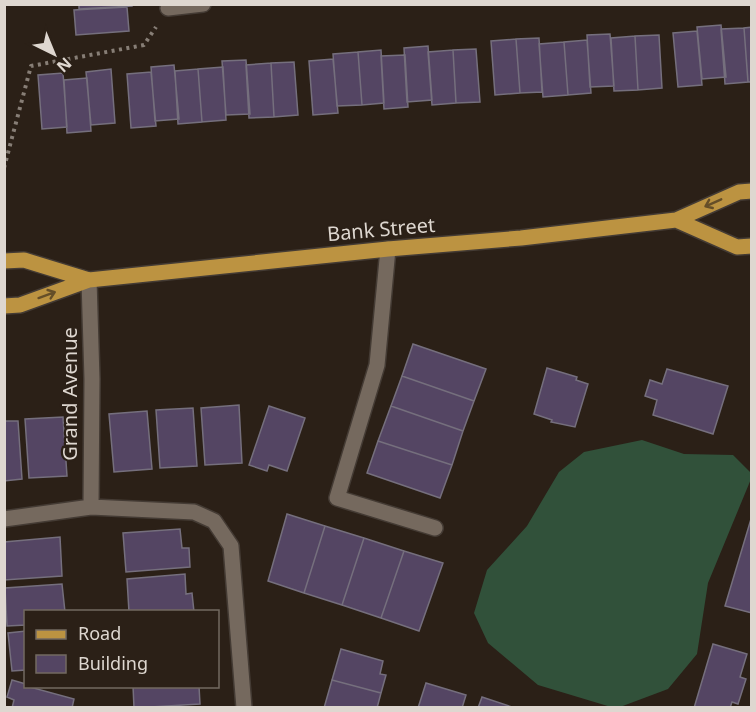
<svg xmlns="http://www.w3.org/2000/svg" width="756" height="712" font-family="'Noto Sans',sans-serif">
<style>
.forest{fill:#31513a}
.building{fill:#544563;stroke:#756f7d;stroke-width:1.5}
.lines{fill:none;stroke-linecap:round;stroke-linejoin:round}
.street-casing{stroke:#443b34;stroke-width:18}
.primary-casing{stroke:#443b34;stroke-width:18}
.path{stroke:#877e76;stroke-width:4;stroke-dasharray:3 4.5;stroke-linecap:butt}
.street{stroke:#75695e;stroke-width:15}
.primary{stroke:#bc9341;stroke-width:15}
.oneway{stroke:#654e28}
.labels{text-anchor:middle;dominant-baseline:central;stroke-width:4.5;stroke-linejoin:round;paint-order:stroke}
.street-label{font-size:20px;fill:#ded7d0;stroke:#2b2017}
</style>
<rect width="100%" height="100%" fill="#2b2017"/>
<path class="forest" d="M642,440L684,454L733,455L751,473V479L708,583L697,654L668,689L620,707H611L538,685L488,643L474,613L487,570L527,526L559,472L584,452Z"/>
<path class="building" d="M79,4H132V6L79,9Z
M127,7L129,31L76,35L74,10Z
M721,25L726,77L702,79L697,27Z
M752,27V82H748L744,28Z
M744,28L748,82L725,84L721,29Z
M697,31L702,85L678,87L673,33Z
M610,34L614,86L590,87L587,35Z
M659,35L662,88L638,90L635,36Z
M635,36L638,90L614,91L611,38Z
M539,38L542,92L520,93L516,39Z
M516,39L520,93L495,95L491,41Z
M587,40L591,93L568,95L564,42Z
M564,42L568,95L543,97L539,44Z
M428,46L432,100L407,102L404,48Z
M476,49L480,102L456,103L453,50Z
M381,50L384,103L362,105L358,52Z
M453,50L456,103L432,105L428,52Z
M358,52L362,105L337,106L333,54Z
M405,55L408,107L384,109L381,56Z
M333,59L338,113L313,115L309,61Z
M246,60L250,114L226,115L222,61Z
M294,62L298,115L274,117L271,63Z
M271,63L274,117L249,118L246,65Z
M174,65L179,119L155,121L151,67Z
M223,67L226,120L202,122L198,69Z
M111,69L115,123L91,125L86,72Z
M198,69L202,122L178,124L175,71Z
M151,72L156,126L131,128L127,74Z
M63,73L67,127L42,129L38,75Z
M87,78L91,131L67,133L64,80Z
M413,344L486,369L474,401L402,376Z
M547,368L577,377L576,380L588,384L575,427L551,422L552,420L534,414Z
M667,369L728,386L713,434L653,415L657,400L645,396L650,380L662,384Z
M402,376L474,401L463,431L391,406Z
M239,405L242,463L205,465L201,408Z
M269,406L305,418L287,471L269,465L267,471L249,465Z
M391,406L463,431L452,465L378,441Z
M193,408L197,466L160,468L156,410Z
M147,411L152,469L114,472L109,414Z
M63,417L67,476L29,478L25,419Z
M4,421H18L22,479L4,481Z
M378,441L452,465L440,498L367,473Z
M287,514L325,526L304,593L268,581Z
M751,519H752V613L725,606Z
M325,526L364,538L342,605L304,593Z
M180,529L182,548H189L190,567L126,572L123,533Z
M60,537L62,576L4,580V542Z
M364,538L404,551L381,618L342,605Z
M404,551L443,563L419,631L381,618Z
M185,574L186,594L192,593L194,612H129L127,579Z
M62,584L65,612H26V625L7,626L5,588Z
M26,631V670L12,671L8,633Z
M713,644L747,654L740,677L746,679L738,704L732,702L730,708H694Z
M341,649L383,661L380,674L386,675L381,693L332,680Z
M12,680L26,684V686L74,699L72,708H12L14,700L7,697Z
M332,680L381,693L377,708H324Z
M426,683L466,695L462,708H418Z
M133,686H199L200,704L134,708Z
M482,697L515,708H478Z"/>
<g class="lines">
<g class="street-casing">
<path id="street" d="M168,8L203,4
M388,249L377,365L337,498L435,528
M89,280L92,379L91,507
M4,519L91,507L194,512L214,521L231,546L244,708"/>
</g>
<g class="primary-casing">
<path id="primary" d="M676,220L737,247L752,246
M4,261L24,260L89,280
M4,306L20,305L89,280L388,249L521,238L676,220L739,192L752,191"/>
</g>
<path class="path" d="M4,168L31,66L144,45L156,27"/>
<use href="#street" class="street"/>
<use href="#primary" class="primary"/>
</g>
<defs><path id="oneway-shaft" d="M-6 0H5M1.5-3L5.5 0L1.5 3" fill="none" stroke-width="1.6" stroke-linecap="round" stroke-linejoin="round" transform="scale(1.5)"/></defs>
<g class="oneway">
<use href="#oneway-shaft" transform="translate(713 203) rotate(156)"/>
<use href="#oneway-shaft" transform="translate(47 295) rotate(-20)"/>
</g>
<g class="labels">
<g class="street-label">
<text transform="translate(381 229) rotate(-5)">Bank Street</text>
<text transform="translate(69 394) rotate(-90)">Grand Avenue</text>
</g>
</g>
<rect width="756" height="712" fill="none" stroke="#ded7d0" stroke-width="12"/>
<rect x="24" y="610" width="195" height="78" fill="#2b2017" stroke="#736961" stroke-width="1.5"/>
<rect x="36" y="630" width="30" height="9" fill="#bc9341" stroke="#736961" stroke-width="1.5"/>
<text x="78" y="640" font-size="18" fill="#ded7d0">Road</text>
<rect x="36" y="655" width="30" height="18" fill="#544563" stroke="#736961" stroke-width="1.5"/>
<text x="78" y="670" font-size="18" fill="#ded7d0">Building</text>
<g transform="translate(54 54) rotate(137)" stroke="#2b2017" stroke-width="4.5" paint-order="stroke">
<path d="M0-4.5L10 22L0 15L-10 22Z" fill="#ded7d0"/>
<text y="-9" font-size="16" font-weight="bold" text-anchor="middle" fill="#ded7d0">N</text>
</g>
</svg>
